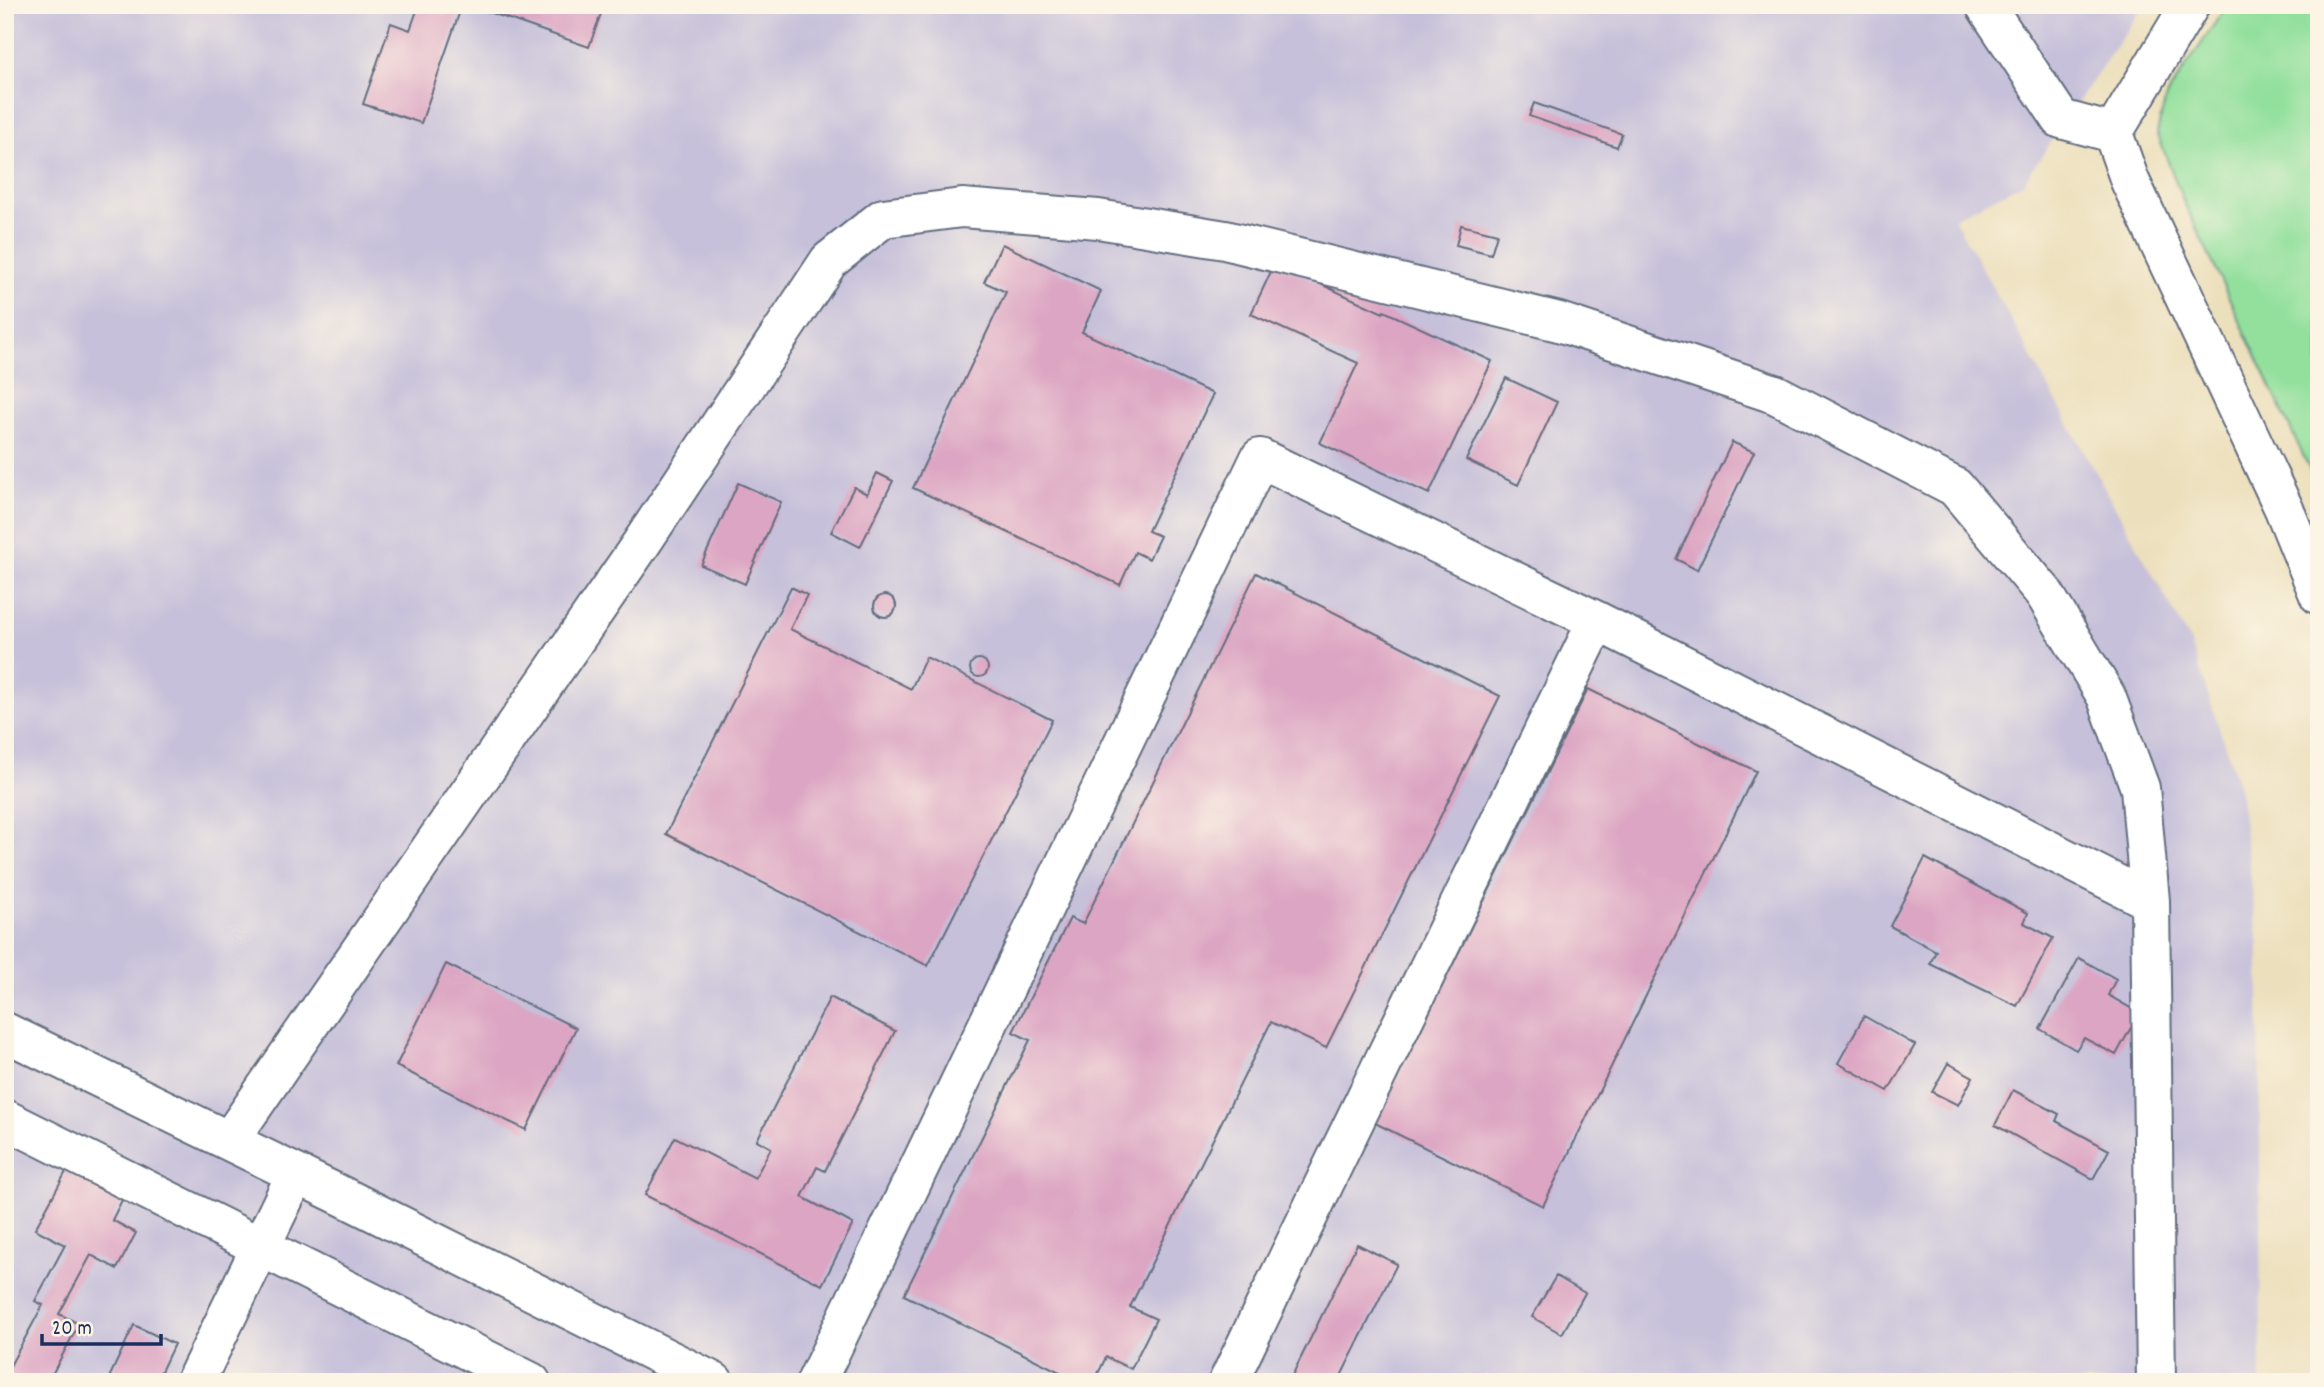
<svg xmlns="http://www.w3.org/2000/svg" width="2324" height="1387" font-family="Dekko,sans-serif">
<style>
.industrial{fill:#c6c0da}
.green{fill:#93e09d;stroke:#57887e;stroke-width:2}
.building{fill:#dca5c3}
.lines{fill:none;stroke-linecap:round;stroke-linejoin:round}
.minor-casing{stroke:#646d7f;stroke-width:42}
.minor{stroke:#fff;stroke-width:38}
</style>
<rect width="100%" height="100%" fill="#fcf5e5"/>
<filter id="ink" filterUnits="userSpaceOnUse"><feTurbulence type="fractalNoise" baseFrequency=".0143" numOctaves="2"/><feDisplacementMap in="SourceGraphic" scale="14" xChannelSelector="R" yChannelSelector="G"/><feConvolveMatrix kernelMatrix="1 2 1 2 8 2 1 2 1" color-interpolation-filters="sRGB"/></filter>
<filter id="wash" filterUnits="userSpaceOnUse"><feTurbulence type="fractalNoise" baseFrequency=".00686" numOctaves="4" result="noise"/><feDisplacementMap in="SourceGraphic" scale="28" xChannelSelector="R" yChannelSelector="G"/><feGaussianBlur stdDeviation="1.57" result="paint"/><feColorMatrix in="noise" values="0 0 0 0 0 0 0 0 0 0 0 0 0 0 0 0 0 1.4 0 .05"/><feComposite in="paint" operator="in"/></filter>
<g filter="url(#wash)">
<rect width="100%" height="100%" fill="#ecdfbc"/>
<path class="industrial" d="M5,5H2144L2023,183L1954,218L2190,641L2239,787L2259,945L2261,1382H5Z"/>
<path class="green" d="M2227,5H2319V489L2183,200L2157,133L2166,97Z"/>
<g id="blocks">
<path class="building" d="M419,5H462L421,123L363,104L391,23L410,30Z
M469,5H604L589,47Z
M1534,103L1622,134L1617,147L1529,116Z
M1461,225L1497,234L1491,254L1456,245Z
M1002,244L1101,291L1082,332L1213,394L1148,531L1160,536L1149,559L1135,552L1120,585L913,488L1006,292L984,282Z
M1275,263L1383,313L1384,311L1492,361L1429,494L1320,443L1358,363L1251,314Z
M1506,378L1557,402L1518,485L1466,460Z
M1732,442L1754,452L1697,570L1676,559Z
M877,473L893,481L860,547L831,532L854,487L867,494Z
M738,483L781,502L745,584L701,565Z
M1256,573L1500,696L1326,1048L1271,1022L1130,1307L1156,1319L1131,1369L1106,1357L1094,1382H1080L904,1295L1030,1040L1013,1032L1070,918L1083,924Z
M791,587L807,595L790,629L911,689L926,657L1052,720L928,966L666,834Z
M874 606a11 11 0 1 1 22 0a11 11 0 1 1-22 0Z
M970 668a9 9 0 1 1 18 0a9 9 0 1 1-18 0Z
M1588,689L1756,771L1543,1206L1375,1123Z
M1925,858L2028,913L2024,923L2053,938L2017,1006L1930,964L1936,951L1890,926Z
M2079,958L2116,979L2108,995L2139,1013L2116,1055L2084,1038L2076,1050L2040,1029Z
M446,964L576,1028L526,1130L396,1066Z
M830,997L895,1031L825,1171L817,1167L802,1197L853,1224L822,1285L645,1195L675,1137L755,1178L771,1148L757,1140Z
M1864,1016L1915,1045L1888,1091L1838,1063Z
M1948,1063L1973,1077L1958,1105L1932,1092Z
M2013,1090L2059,1114L2056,1121L2109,1150L2093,1179L1995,1125Z
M68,1168L123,1198L112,1220L136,1233L117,1269L91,1255L59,1314L79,1324L48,1382H5V1375L43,1305L35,1301L65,1245L35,1229Z
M1357,1244L1397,1264L1338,1382H1289Z
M1556,1276L1585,1293L1562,1334L1532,1317Z
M134,1325L174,1344L156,1382H107Z"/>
</g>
</g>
<g filter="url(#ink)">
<use href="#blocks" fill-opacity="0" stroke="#646d7f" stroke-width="2"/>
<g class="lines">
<g class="minor-casing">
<path id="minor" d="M1985,5L2061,119L2113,133
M2190,5L2113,133L2130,181L2284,509L2319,595
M5,1032L344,1197L714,1382
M5,1119L531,1382
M229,1141L641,544L829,261L883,218L962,208L1098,219L1225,240L1559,322L1775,394L1955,487L2044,593L2106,696L2140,788L2150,901L2156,1382
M195,1382L296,1174
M816,1382L1260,458L1597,621L2150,901
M1228,1382L1597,621"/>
</g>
<use href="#minor" class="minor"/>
</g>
</g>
<rect width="2324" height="1387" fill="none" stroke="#fcf5e5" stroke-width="28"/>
<path d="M42 1334v10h119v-10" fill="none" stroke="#1b2f5e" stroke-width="3.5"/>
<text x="52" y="1334" font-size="21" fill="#1b2f5e" stroke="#fcf5e5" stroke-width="5" paint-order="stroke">20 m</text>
</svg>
